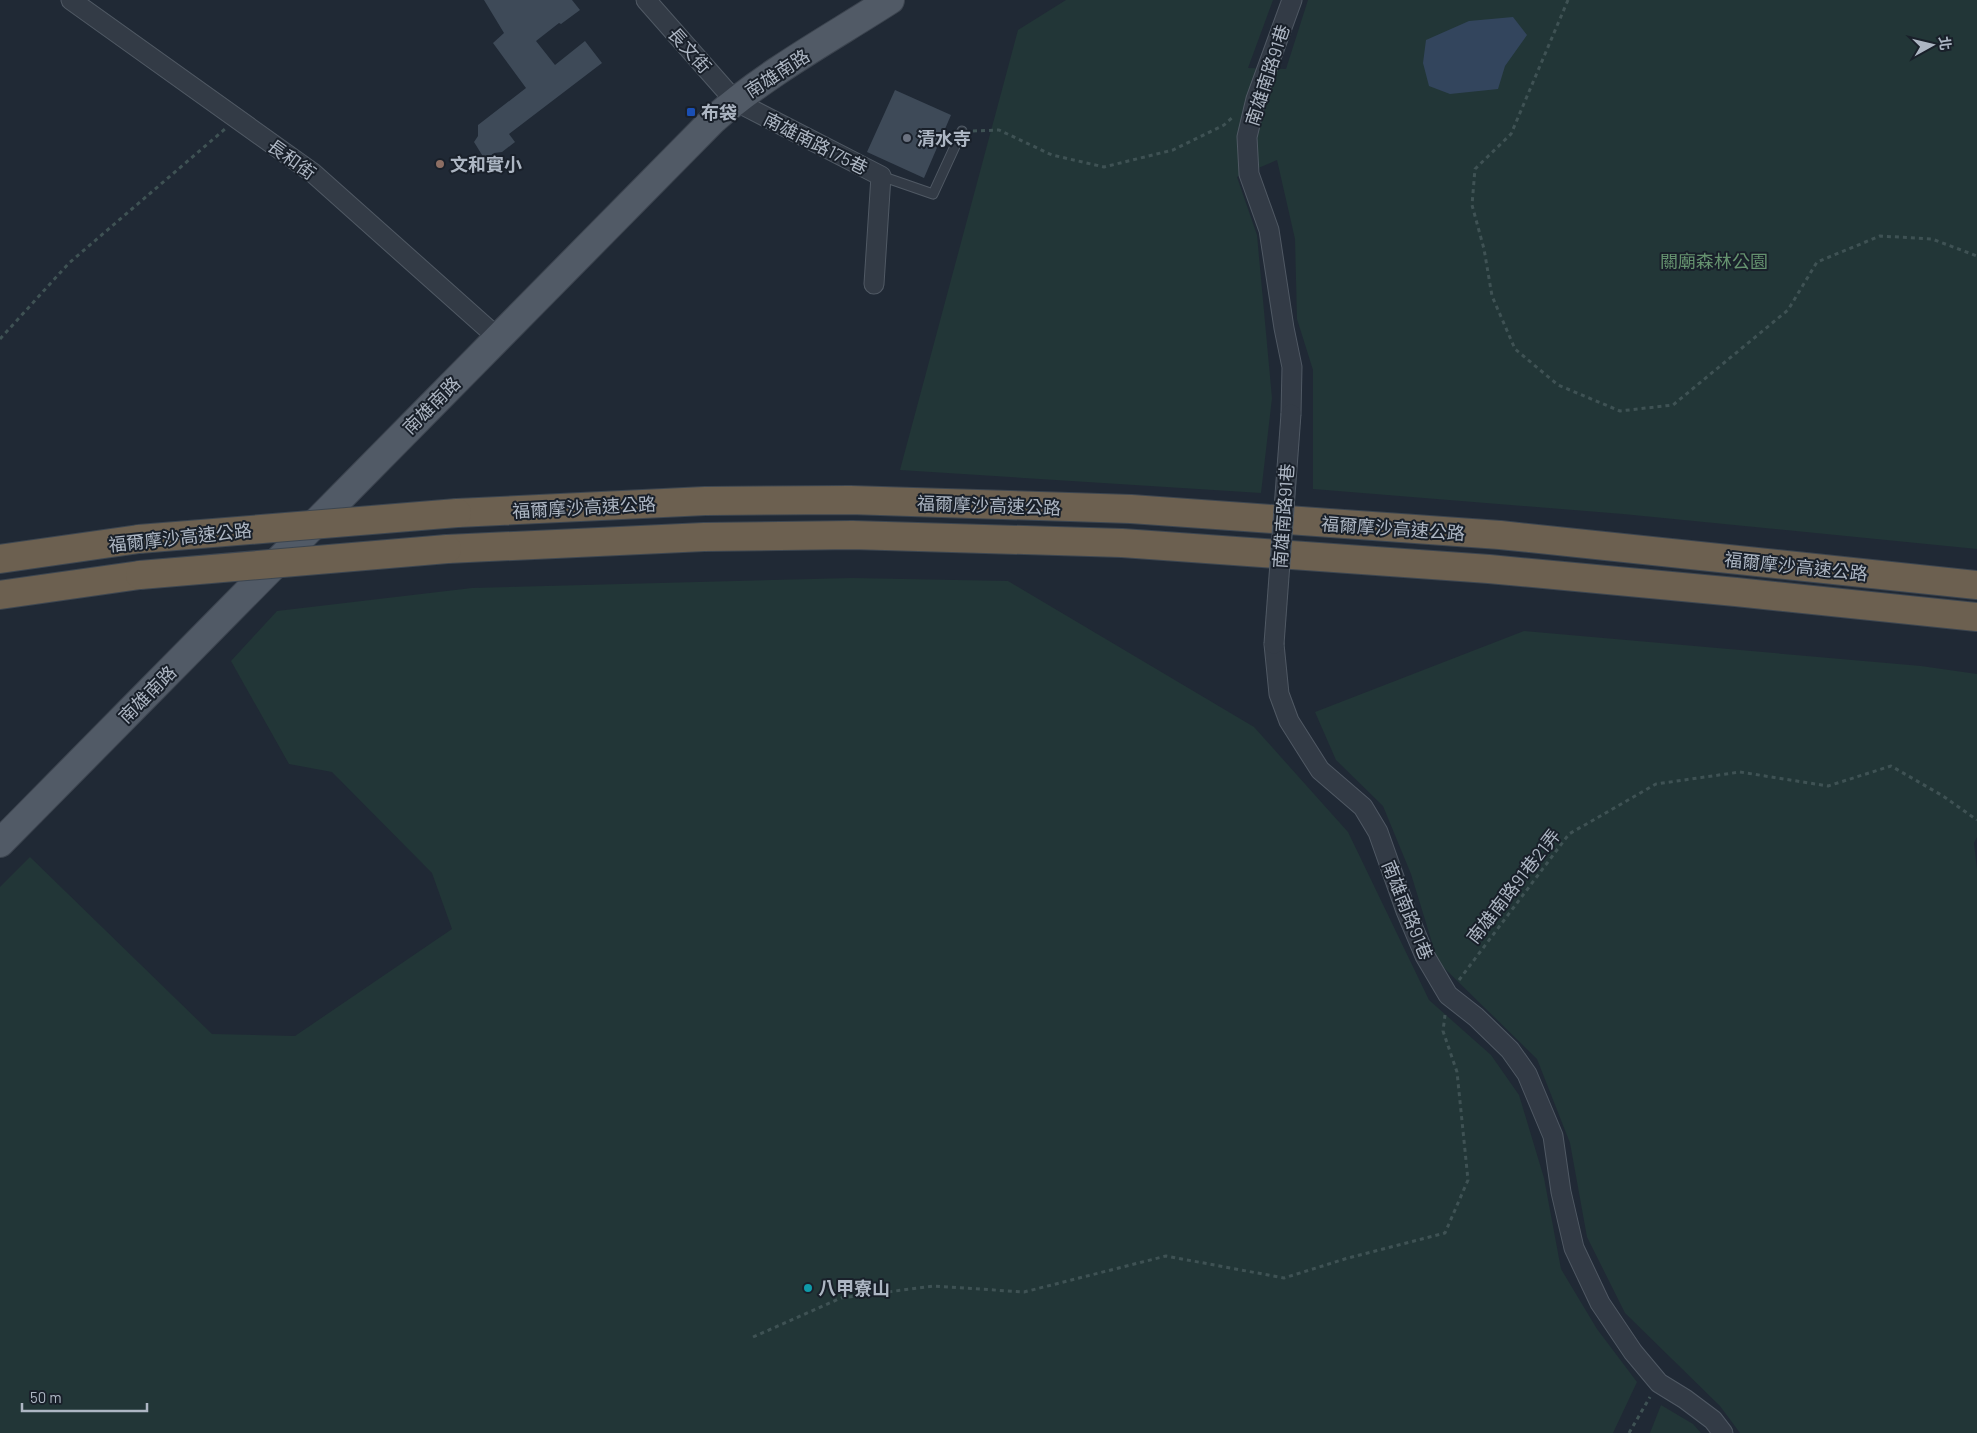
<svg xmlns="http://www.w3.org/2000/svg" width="1977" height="1433" font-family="Barlow,'Noto Sans TC',sans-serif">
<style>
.green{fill:#223637}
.water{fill:#33455d}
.building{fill:#3e4a58}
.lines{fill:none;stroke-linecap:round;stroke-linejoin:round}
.lane-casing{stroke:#505964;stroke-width:11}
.street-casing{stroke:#505964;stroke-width:21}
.primary-casing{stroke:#3c444f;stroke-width:30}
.highway-casing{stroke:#3d4650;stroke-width:30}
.path{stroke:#3f5254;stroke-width:3;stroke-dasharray:4 4;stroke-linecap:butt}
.lane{stroke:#333b46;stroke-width:9}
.street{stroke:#333b46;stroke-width:19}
.primary{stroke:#515a66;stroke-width:28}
.highway{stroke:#6c6050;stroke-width:28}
.street-bridge-casing{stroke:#505964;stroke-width:21;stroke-linecap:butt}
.highway-bridge-casing{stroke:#3d4650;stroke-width:30;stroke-linecap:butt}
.street-bridge{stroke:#333b46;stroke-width:19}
.highway-bridge{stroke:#6c6050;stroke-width:28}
.transit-dot{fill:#1a4fb4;stroke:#19202a;stroke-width:2}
.worship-dot{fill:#6b7280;stroke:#19202a;stroke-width:2}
.education-dot{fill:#8d6e63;stroke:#19202a;stroke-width:2}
.culture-dot{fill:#0f9aa8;stroke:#19202a;stroke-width:2}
.labels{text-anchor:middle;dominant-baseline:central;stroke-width:4;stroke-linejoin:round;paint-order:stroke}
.street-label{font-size:18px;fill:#adb6c3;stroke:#19202a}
.poi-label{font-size:18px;font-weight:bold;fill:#adb6c3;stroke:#19202a;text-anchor:start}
.park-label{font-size:18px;fill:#65926f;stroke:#19202a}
</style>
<rect width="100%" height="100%" fill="#202935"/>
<path class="green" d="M1066,0H1273L1248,68L1286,69L1308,0H1977V549L1623,514L1313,489V370L1297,319L1295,239L1277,160L1237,177L1257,235L1272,398L1261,493L900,470L1018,30Z
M852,578L1008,581L1254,727L1348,832L1429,1000L1491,1055L1519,1095L1544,1178L1561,1269L1597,1329L1637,1382L1613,1433H0V887L30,857L212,1034L295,1036L452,929L432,873L332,772L289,764L231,661L277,611L472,588Z
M1524,631L1921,666L1977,674V837L1974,843L1977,869V1433H1740L1720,1406L1625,1313L1587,1237L1570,1143L1537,1059L1438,962L1411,874L1383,806L1336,760L1315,712Z
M1661,1405L1693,1424L1701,1433H1650Z"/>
<path class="water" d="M1513,17L1527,35L1505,66L1498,89L1450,94L1429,86L1423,63L1426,40L1469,21Z"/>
<path class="building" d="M484,0H572L580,10L561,24L559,23L536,41L555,65L585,41L602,63L509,134L515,142L502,152L494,153L487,163L474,142L478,136V125L526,88L493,43L504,33Z
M895,90L951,115L924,178L867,152Z"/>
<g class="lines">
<g class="lane-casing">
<path id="lane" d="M881,176L933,194L962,131"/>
</g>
<g class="street-casing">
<path id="street" d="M71,0L313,173L498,338
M646,0L735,101L881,176L874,284
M1291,414L1292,367L1284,328L1269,230L1249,174L1247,137L1256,99L1292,0
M1274,644L1279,694L1289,721L1320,770L1363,807L1378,832L1406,911L1425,956L1448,995L1476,1017L1510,1050L1527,1074L1553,1136L1561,1192L1574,1248L1600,1303L1633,1352L1659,1383L1685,1399L1713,1420L1723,1433"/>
</g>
<g class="primary-casing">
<path id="primary" d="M0,843L713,120C766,73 831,38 890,0"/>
</g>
<g class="highway-casing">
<path id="highway" d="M457,513L705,501L850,500L1131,509L1500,535L1977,585
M447,549L704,537L852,535L1122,543L1489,569L1736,592L1977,617
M0,559L139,539
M0,595L140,575"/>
</g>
<path class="path" d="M1568,0L1511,134L1475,169L1472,205L1484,249L1492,296L1515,349L1558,385L1620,411L1673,405L1788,310L1817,262L1880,236L1932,239L1977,256
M973,131L999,130L1052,155L1104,167L1173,150L1224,125L1234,116
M0,339L69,263L225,129
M1459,980L1569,834L1656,784L1740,772L1828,786L1891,766L1943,796L1977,820
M753,1337L841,1298L934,1286L1024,1292L1166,1256L1284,1278L1348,1258L1445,1233L1468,1180L1457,1072L1443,1031L1445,1015
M1629,1433L1650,1397"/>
<use href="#lane" class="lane"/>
<use href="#street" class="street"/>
<use href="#primary" class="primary"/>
<use href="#highway" class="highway"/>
<g class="street-bridge-casing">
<path id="street-bridge" d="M1274,644L1291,414"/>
</g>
<g class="highway-bridge-casing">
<path id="highway-bridge" d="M139,539L457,513
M140,575L447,549"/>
</g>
<use href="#street-bridge" class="street-bridge"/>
<use href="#highway-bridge" class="highway-bridge"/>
</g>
<rect class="transit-dot" x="686" y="107" width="10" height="10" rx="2.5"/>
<circle class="worship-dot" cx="907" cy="138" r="5"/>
<circle class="education-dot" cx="440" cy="164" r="5"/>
<circle class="culture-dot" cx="808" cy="1288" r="5"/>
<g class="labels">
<g class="street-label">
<text transform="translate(690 50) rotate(48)">長文街</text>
<text transform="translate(777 73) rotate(-33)">南雄南路</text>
<text transform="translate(1267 75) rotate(-72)">南雄南路91巷</text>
<text transform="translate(816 143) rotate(27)">南雄南路175巷</text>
<text transform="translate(292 159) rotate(36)">長和街</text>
<text transform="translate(431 405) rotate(-45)">南雄南路</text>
<text transform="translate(989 505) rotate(2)">福爾摩沙高速公路</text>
<text transform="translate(584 507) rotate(-3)">福爾摩沙高速公路</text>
<text transform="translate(1283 516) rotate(-86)">南雄南路91巷</text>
<text transform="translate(1393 528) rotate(4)">福爾摩沙高速公路</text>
<text transform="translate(180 537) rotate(-6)">福爾摩沙高速公路</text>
<text transform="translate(1796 566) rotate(6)">福爾摩沙高速公路</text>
<text transform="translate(147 694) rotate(-45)">南雄南路</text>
<text transform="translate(1513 886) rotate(-52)">南雄南路91巷21弄</text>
<text transform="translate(1408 910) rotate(68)">南雄南路91巷</text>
</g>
<g class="poi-label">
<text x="701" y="112">布袋</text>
<text x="917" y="138">清水寺</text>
<text x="450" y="164">文和實小</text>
<text x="818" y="1288">八甲寮山</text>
</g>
<g class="park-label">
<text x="1714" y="261">關廟森林公園</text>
</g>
</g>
<g transform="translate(1932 45) rotate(82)" stroke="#19202a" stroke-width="4" paint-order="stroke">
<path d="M0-4L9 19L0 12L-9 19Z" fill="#adb6c3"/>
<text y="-8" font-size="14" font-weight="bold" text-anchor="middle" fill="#adb6c3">北</text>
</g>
<path d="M22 1403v8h125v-8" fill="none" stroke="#adb6c3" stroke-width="2.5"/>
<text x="30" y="1403" font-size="15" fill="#adb6c3" stroke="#19202a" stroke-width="4" paint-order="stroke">50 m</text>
</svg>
